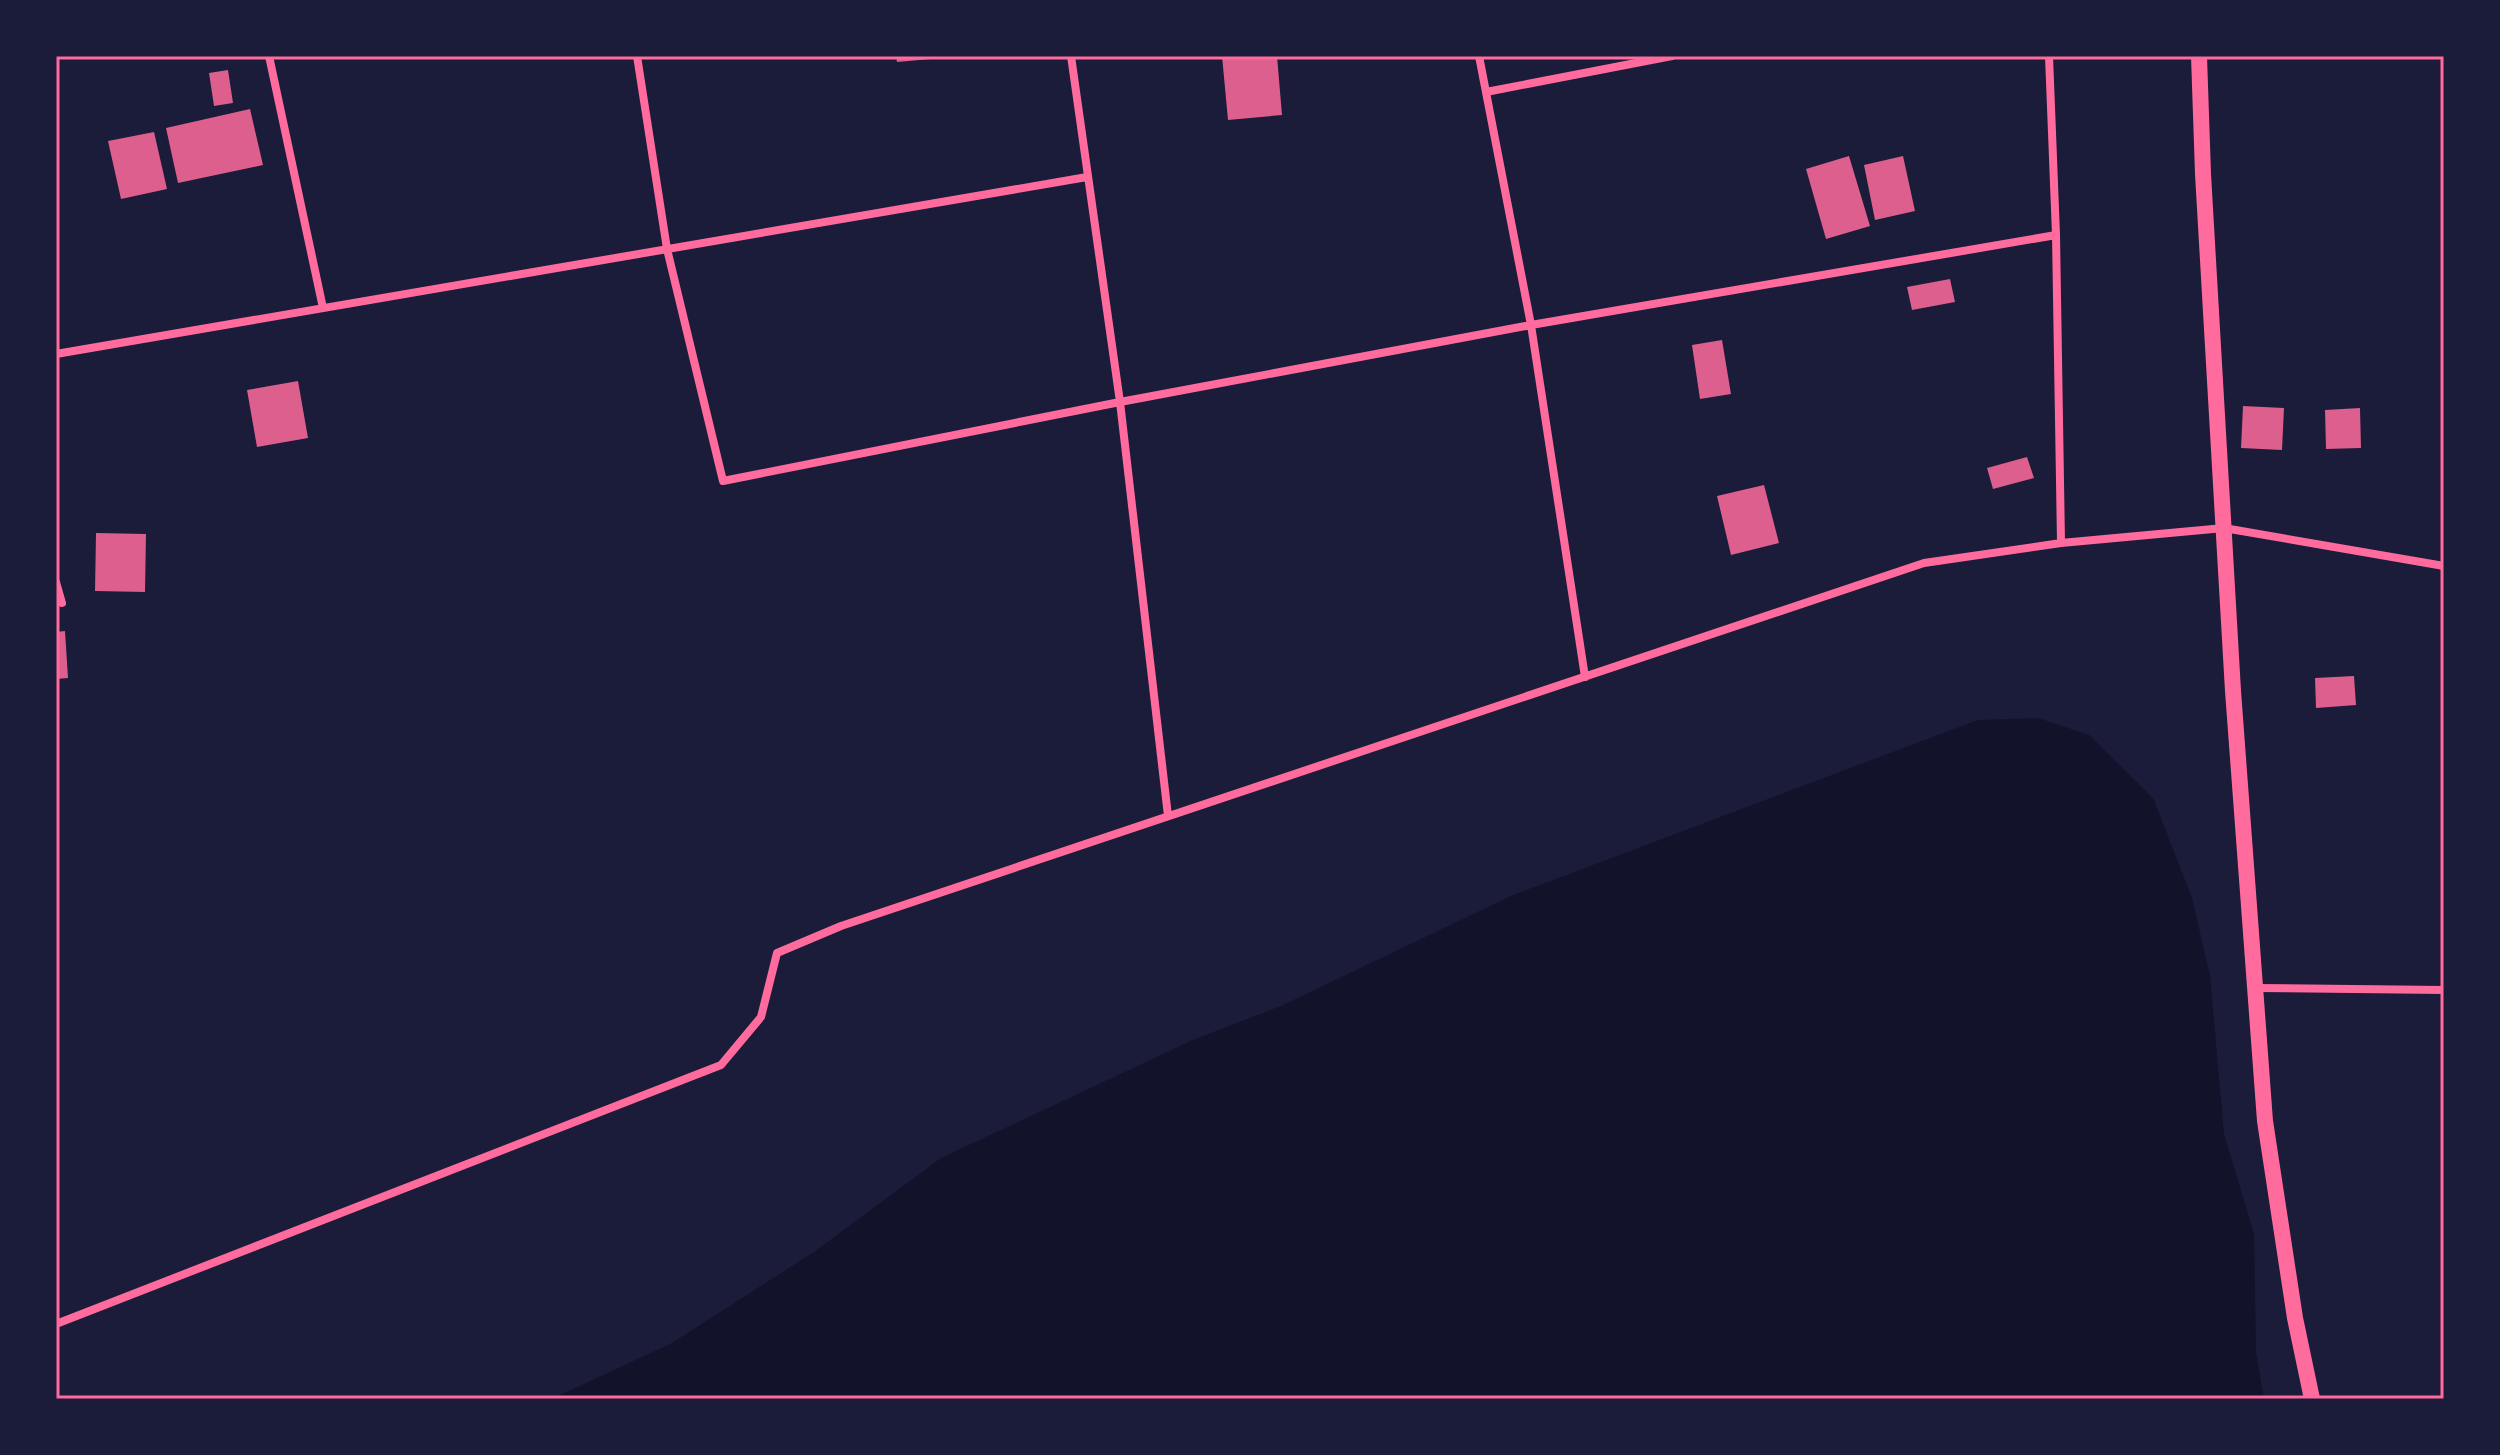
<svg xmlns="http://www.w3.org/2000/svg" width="2500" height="1455" font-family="Rubik,sans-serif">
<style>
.water{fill:#12122b}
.building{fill:#dd5f8e}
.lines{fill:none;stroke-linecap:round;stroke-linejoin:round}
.minor{stroke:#ff6b9d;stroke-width:8}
.secondary{stroke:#ff6b9d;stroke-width:16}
.neatline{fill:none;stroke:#ff6b9d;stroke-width:3}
</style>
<rect width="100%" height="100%" fill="#1b1b3a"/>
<path class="water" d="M2038,718L2089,735L2153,798L2192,898L2210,976L2224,1134L2254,1234L2256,1352L2264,1399H552L672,1343L814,1252L941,1158L1193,1040L1281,1006L1511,896L1978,720Z"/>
<path class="building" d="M896,56H942V58L897,62Z
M1222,56H1277L1282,115L1228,120Z
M228,70L233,103L214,106L209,73Z
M250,109L263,165L178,183L166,128Z
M154,132L167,189L121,199L108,141Z
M1849,156L1870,226L1826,239L1806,169Z
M1903,156L1915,211L1875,220L1864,165Z
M1950,279L1955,302L1912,310L1907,287Z
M1722,340L1731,394L1700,399L1692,345Z
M298,381L308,438L257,447L247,390Z
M2243,406L2284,408L2282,450L2241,448Z
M2360,408L2361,448L2326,449L2325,410Z
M2027,457L2034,478L1993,489L1987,468Z
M1764,485L1779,543L1731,555L1717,496Z
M96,533L146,534L145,592L95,591Z
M65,631L68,678L56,679V632Z
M2354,676L2356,705L2316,708L2315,678Z"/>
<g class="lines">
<path class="minor" d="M269,56L323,308
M637,56L667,249L723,481L1120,402L1531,325L2056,235
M1071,56L1120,402L1168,816
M1479,56L1531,325L1585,677
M2049,56L2056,235L2061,543
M1486,92L1672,56
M56,354L1087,177
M56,582L62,603
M2256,988L2444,990
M56,1324L721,1065L761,1017L777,953L841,926L1924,563L2061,543L2224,528L2444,566"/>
<path class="secondary" d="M2199,56L2203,174L2233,691L2265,1121L2295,1318L2312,1399"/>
</g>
<rect width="2500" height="1455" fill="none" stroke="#1b1b3a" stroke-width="116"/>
<rect x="58" y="58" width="2384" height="1339" class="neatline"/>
</svg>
